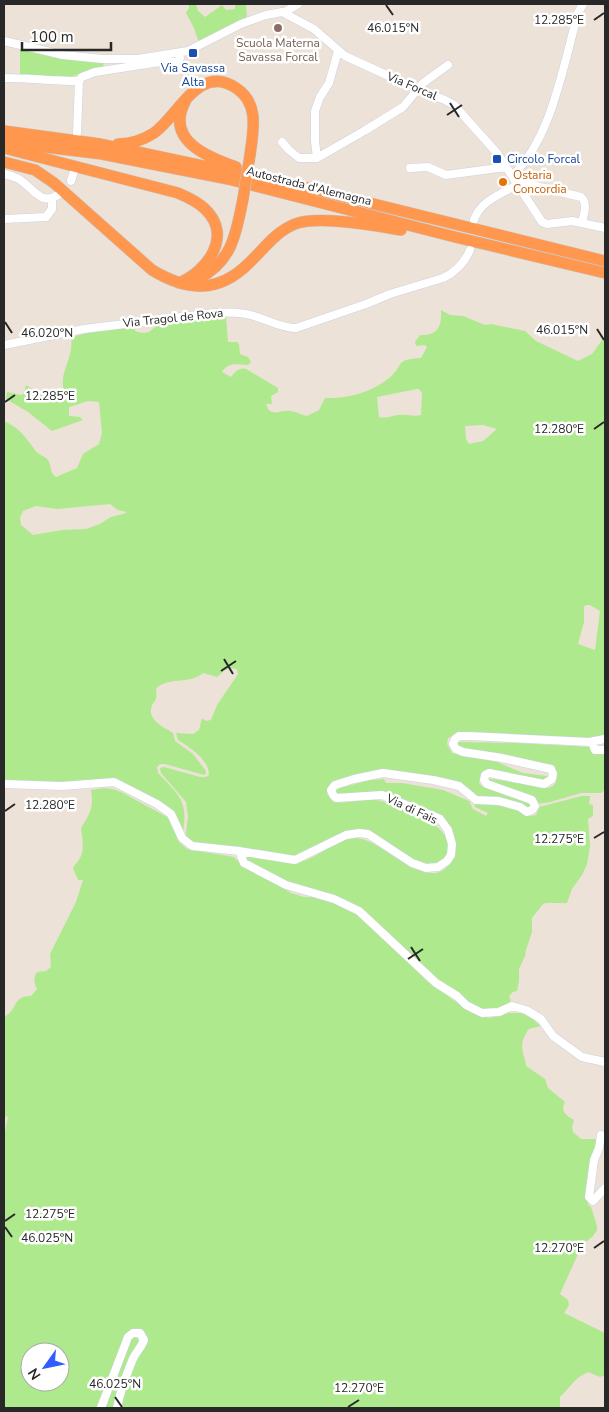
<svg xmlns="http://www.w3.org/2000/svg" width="609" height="1412" font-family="'Nunito Sans',sans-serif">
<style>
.green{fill:#afe98d;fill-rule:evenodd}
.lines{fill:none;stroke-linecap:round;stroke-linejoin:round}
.minor-casing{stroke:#ccd1e3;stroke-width:9}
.highway-casing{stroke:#c7c7c7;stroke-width:12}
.minor{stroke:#fff;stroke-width:8}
.highway{stroke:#ff974f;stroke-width:11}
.highway-bridge-casing{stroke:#c7c7c7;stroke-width:12;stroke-linecap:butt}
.highway-bridge{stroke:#ff974f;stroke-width:11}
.ticks{fill:none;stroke:#282828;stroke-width:2}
.education-dot{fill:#8d6e63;stroke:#fff;stroke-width:2}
.transit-dot{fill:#1a4fb4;stroke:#fff;stroke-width:2}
.food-dot{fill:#e8710a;stroke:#fff;stroke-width:2}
.labels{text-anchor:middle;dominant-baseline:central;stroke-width:5;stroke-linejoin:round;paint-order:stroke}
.education-label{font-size:12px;fill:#785e54;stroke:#fff}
.transit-label{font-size:12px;fill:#164399;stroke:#fff}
.street-label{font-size:12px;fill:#282828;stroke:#fff}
.food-label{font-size:12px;fill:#c56008;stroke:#fff;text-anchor:start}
.ticks-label{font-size:12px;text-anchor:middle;fill:#282828;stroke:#fff;stroke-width:5;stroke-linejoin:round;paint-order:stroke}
</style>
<rect width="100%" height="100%" fill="#ece2d7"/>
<path class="green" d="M189,4H196L198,11L205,17L222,5L226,10L235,9V4H246L247,20L202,43L198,40L194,28L186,13L189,8Z
M20,48L58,58L103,63L104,67L66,78L20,74Z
M441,310L450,315L463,316L485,325L491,324L525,331L536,341L578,361L592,354L605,336V739L593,740L456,734L448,738L447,744L452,753L497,762L523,773L547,776L549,779L548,782L482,773L479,783L483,787L494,789L530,804L532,809L483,799L461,789L388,774L331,785L328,787L327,794L334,802C348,804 362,799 376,800C386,801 396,808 405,811C427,821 456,828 446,860L426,868L358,833L294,857L226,851L185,840L188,817L186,802L161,773L160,768L164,767L200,777H206L209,775C209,759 189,747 178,740L176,733L193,734L199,730L202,718L206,721L211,720L217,705L238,674L237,669C227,666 223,672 217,677L203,673C190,685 167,676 156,689C158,703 153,699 151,709C149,721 165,728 173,733L175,741L193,754L206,771V773L204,775L165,764H160L157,767L158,773C181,797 189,802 182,837L170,814L115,784L4,786V421C20,428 25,437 35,450C38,455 45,456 48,460C52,466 49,472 56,477L77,468L83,454L99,444L102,433L99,402L88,401L69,407V416L80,417L83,420L52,431L28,412L6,399L7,392L22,395L24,393L26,385L41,394L68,400L69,399C52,378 75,362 71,337L91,332L130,325L137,332L144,333L149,332L162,321L226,316L228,342H237L239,344L240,354L248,357L251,362L248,365C238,364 227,362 222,372L231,377C235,372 239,367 246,369L278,388V392L271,396L272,404H266C271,419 280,409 291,411C297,412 301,415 307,416L319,410L325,398C346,399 370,393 388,379C405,366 393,359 421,358L427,347L425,345L416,346L415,342L420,335C438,336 442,326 441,310ZM417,389H419L422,393L421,415C413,417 408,414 400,415C392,415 388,419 379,417L377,397ZM483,425L497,429L483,441L469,444L466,439L465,426ZM110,504L118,510L127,512L123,514L111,517L100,524L86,529L62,530L33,535L21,525L20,518L23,511L36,506L57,509ZM586,605H590L600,611L595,650L578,644L584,622V607Z
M458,742L517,743L591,747L605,752V790L601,793H581L550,802L537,804L489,783L486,778L549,788L554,785L556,782L552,773C521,768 491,757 460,749L456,743Z
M384,779L386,783H402L443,790L469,801L473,809L486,816L488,813L475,807L474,803L514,807L530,816L536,815L539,807L582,796H590L589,804L593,805V816L588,819L590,846L587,864L582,875L572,889L567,903H546L543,904L532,918V932L526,950L525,956L519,969V981L517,991L513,992L509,996L511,1001L502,1011L489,1014L458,999L355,908L307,894L244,863L245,856H248L297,862L303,861C321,856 337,838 356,838C382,838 429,897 451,862L450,835L434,819L381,797L339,798L334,792L337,789L370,780Z
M104,788L113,789L121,792L167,817L171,822L179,842L187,849L234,857L240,863L258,872L291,893L304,897H320L354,911L376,930L427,981L470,1012L489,1018L509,1013H522L529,1015L540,1026C536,1028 531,1027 528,1030C527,1031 525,1036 524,1037C519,1049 525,1055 526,1066L545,1079L548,1088L565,1102C560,1112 566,1115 574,1120L572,1127L573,1132L581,1139H597L588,1196V1205L591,1207L597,1226V1230L593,1236L582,1245L560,1294L568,1300L569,1305L564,1313L605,1333V1375L600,1377L588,1372C573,1379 571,1387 560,1397V1408H120C124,1394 128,1380 133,1367C137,1356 147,1350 145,1338L128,1333L123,1340L96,1408H4V1136L8,1117L6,1116L4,1123V1017C18,1010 12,996 31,996L37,989C34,983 33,978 37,972L46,971L51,967L50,954L76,902L83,880H78L73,868C75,864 78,862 80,858C85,850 82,837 81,828C90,814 94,807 91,790ZM30,1352H60V1382H30Z
M133,1337L137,1338L139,1342L115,1408H103L129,1342Z"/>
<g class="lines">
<g class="minor-casing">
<path id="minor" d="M285,12L298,4
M4,41L63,55L102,59H138L188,51L241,24L266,15L282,12L314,29L345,56L417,89L445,100L454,105L497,153L542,222L547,224L572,221L605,228
M4,78C29,78 54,81 79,81
M77,133L79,81L82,77L95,72L160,62H178L180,58L179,53
M282,142L289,150L299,158H317L364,131L403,107L423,83L448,65
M317,158L315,141V111L320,97L329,83L338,51
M410,168L428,167L446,175L506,167
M4,174C9,175 15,177 19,179C33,188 40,206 58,195
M512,176C552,138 563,66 578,13L583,4
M71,181L74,171
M515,181L581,197C588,203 584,214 582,223
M4,219L46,217L52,209V198
M474,220C480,201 501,194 517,185
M4,345L84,329L215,313C229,312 241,312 254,316C268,320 281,328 296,328L366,304L390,294L443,278C456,272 464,264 470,250
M592,742L595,750H605
M4,784L62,786L114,782L157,804L171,814L182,838L192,846L239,851L295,860L346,835L359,833L368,834L412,863L426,868L438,867L447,861L451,855L452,844L448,830L440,819L382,795L336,798L333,795L331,790L335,785L354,779L383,773L433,780L459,786L476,800L499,801L520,807L527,812L532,810L535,806L532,800L487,784L484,780L485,775L489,773L544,784L552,779L553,774L551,769L502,758L463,752L456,749L453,744L455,739L459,736H469L589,742L605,739
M239,851L244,863L286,885L334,899L359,911L436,983L457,996L466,1005L482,1013L499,1012L512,1006L526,1010L541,1019L553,1036L582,1057L605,1062
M601,1135L599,1148L594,1160L589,1197L593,1201L605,1188
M101,1408L128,1337L133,1333H140L144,1340C141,1348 135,1353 132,1361C126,1376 120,1392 117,1408"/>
</g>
<g class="highway-casing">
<path id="highway" d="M185,102C165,140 207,157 236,167
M4,131L100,144L317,190L605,261
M4,142L102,154L228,179L455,237L605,273
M118,144C131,144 143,140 154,133C179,115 199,63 236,88C260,103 253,132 250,155
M4,148L178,193C187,197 197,201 205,209C233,235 208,271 179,283
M4,162L35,170L54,183L152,270C187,291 218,294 249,263C264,249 275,232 295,224C317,215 376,226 401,230
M198,279C233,261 236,233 243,199"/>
</g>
<use href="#minor" class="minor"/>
<use href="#highway" class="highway"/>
<g class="highway-bridge-casing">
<path id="highway-bridge" d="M243,199L250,155"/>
</g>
<use href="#highway-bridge" class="highway-bridge"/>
</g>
<path class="ticks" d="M386,5L393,15M594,20L604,13M450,103L459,117M447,115L462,105M5,322L12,333M597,329L604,340M5,402L15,395M594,429L604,422M224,659L233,674M221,671L236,661M5,811L15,804M594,838L604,832M411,947L420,961M408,959L423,949M5,1221L15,1214M5,1227L12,1237M594,1248L604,1241M115,1397L122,1407M348,1407L359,1400"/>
<circle class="education-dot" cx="278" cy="28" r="5"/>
<g class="transit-dot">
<rect x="188" y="48" width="10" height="10" rx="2.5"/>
<rect x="492" y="154" width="10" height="10" rx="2.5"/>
</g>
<circle class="food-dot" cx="503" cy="182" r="5"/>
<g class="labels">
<g class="education-label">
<text x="278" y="43">Scuola Materna<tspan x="278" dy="14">Savassa Forcal</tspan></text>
</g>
<g class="transit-label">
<text x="193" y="68">Via Savassa<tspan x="193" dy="14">Alta</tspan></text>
<text x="507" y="159" text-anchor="start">Circolo Forcal</text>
</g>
<g class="street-label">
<text transform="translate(412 86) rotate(23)">Via Forcal</text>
<text transform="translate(309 186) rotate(14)">Autostrada d'Alemagna</text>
<text transform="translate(173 318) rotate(-6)">Via Tragol de Rova</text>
<text transform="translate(412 809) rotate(25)">Via di Fais</text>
</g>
<g class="food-label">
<text x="513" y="175">Ostaria<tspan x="513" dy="14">Concordia</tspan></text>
</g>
</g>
<g class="ticks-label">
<text x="559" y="24">12.285°E</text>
<text x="393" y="32">46.015°N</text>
<text x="562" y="334">46.015°N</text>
<text x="47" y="337">46.020°N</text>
<text x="50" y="400">12.285°E</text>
<text x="559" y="433">12.280°E</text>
<text x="50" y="809">12.280°E</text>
<text x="559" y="843">12.275°E</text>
<text x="50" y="1218">12.275°E</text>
<text x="47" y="1242">46.025°N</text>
<text x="559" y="1252">12.270°E</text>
<text x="115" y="1388">46.025°N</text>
<text x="359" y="1392">12.270°E</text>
</g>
<rect width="609" height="1412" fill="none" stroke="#282828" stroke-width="10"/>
<g transform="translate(45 1367) rotate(237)"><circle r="24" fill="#ffffff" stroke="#a9a9a9"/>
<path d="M0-4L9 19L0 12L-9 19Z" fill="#315dff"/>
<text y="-8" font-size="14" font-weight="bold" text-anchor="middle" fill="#282828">N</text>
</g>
<path d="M22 42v8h89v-8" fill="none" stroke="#282828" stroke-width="2.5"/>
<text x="30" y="42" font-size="15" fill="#282828" stroke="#ffffff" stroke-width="4" paint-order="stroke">100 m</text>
</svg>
